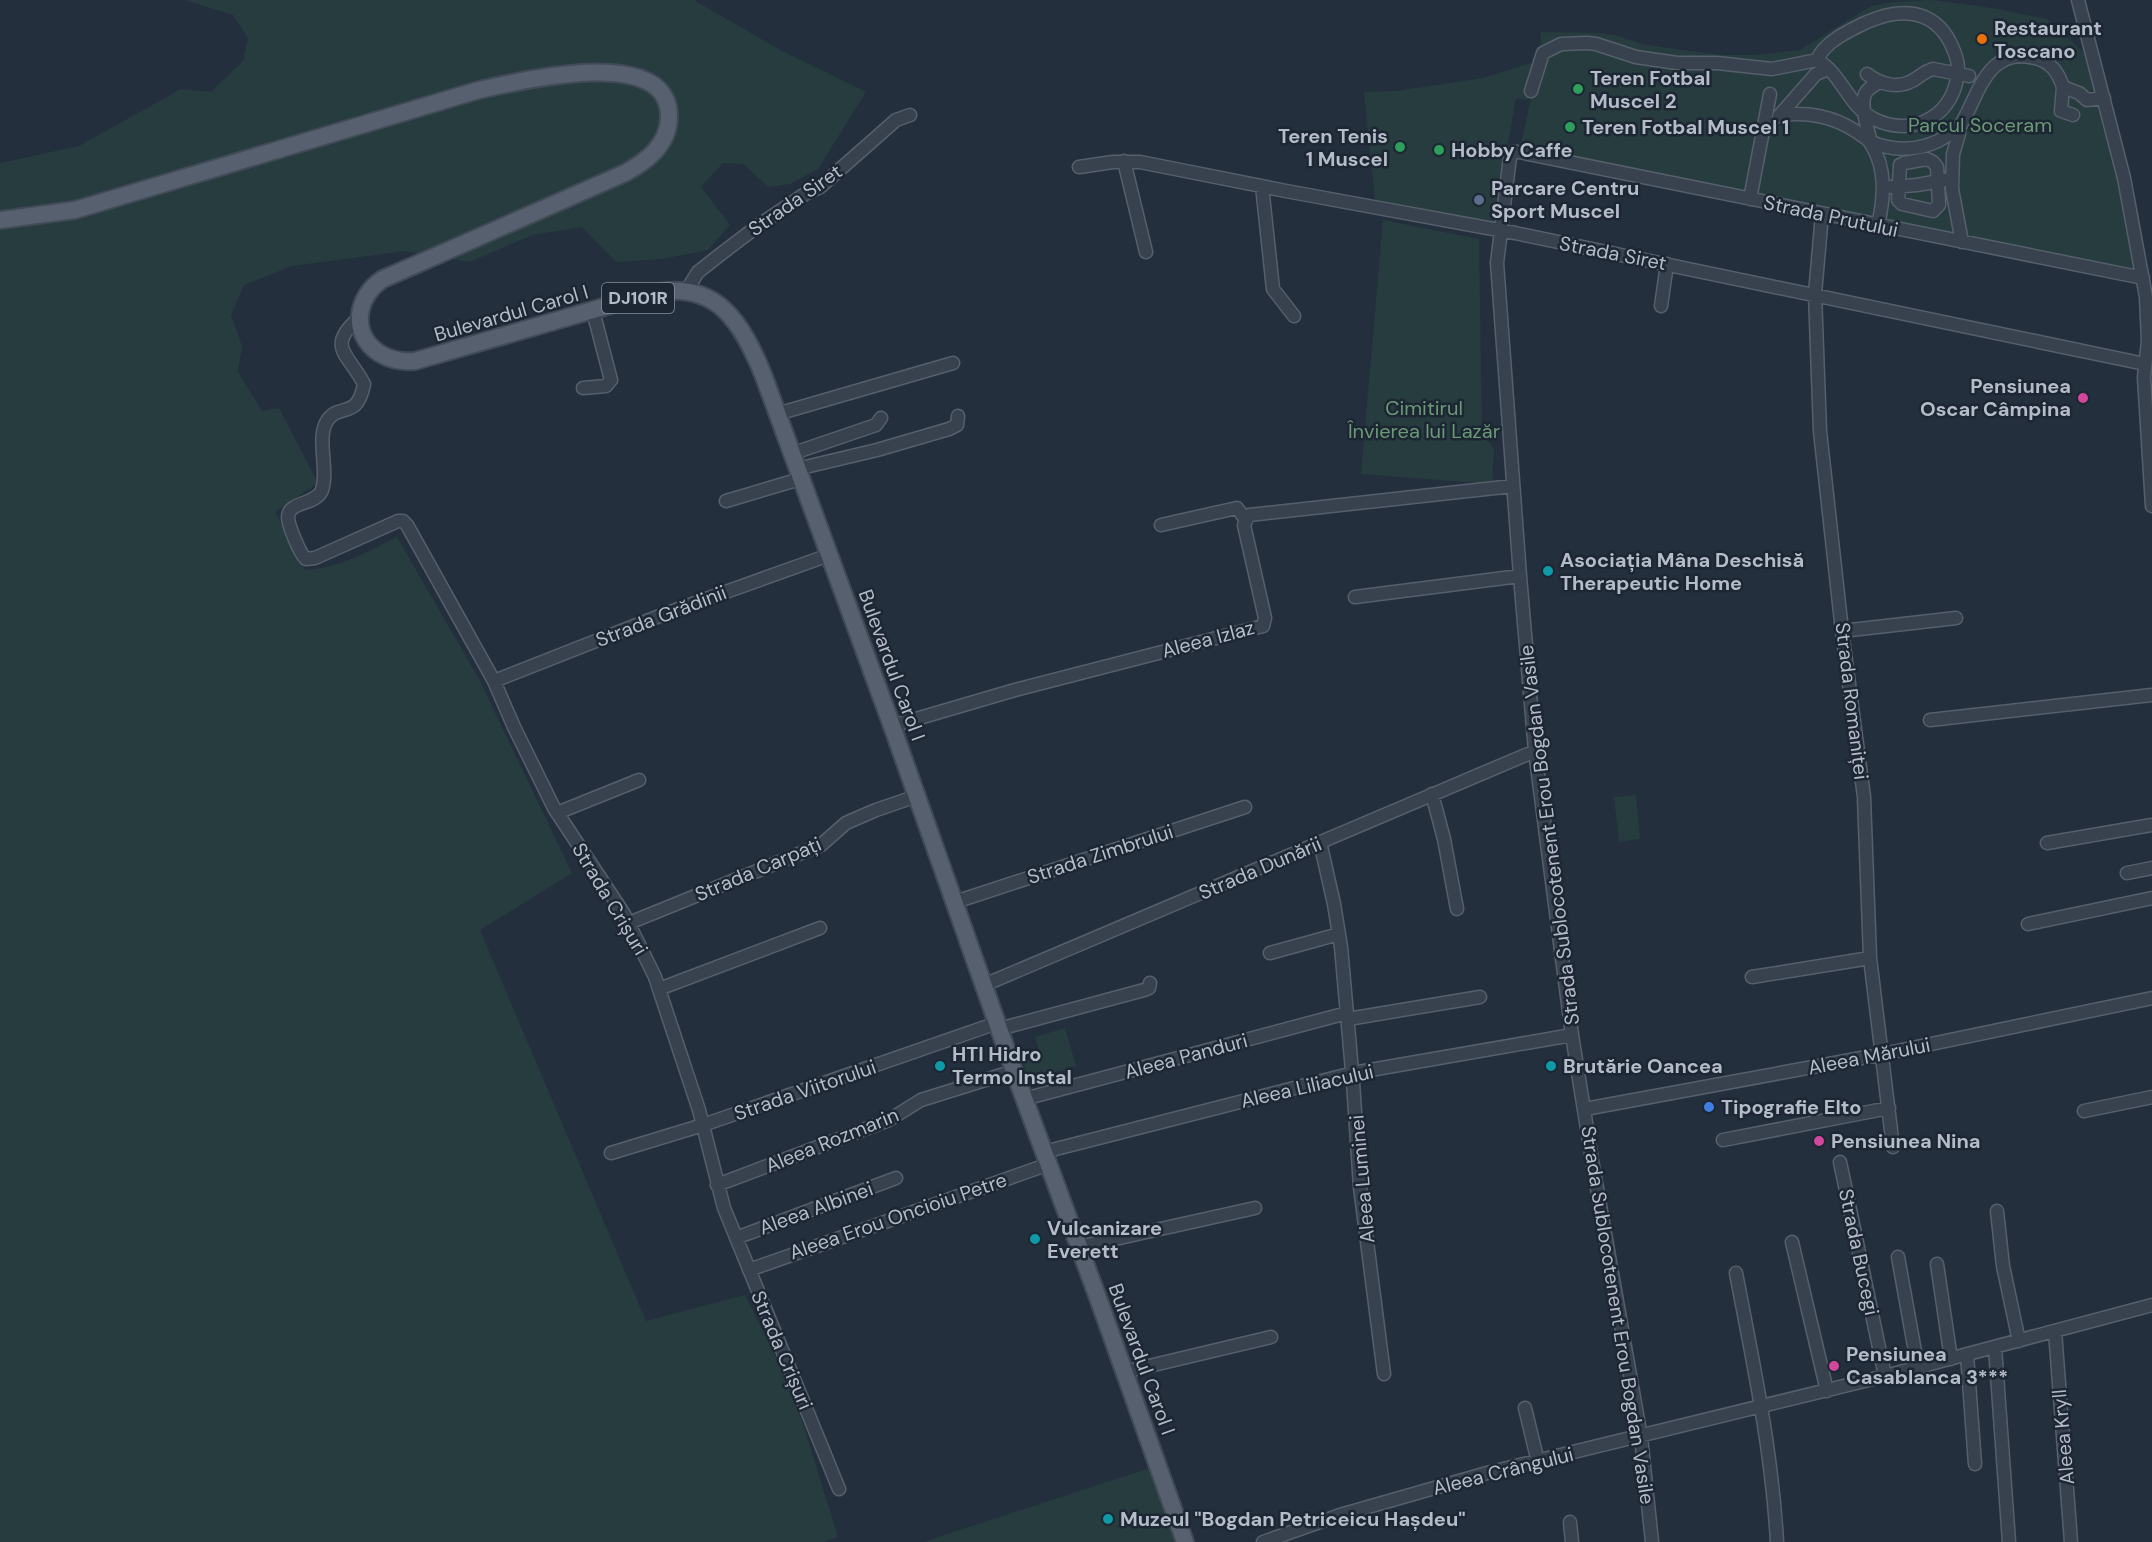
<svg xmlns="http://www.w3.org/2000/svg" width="2152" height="1542" font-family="'DM Sans',sans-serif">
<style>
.green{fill:#263c3f}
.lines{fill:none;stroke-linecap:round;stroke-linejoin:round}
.minor-casing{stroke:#565f6c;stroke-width:15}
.major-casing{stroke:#414a57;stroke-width:20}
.minor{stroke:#38414e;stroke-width:12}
.major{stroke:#56606e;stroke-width:16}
.food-dot{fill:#e8710a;stroke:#1d2633;stroke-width:2}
.leisure-dot{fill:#2e9e5b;stroke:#1d2633;stroke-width:2}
.service-dot{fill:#5c6f8a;stroke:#1d2633;stroke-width:2}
.hotel-dot{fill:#d1479c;stroke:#1d2633;stroke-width:2}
.culture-dot{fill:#0f9aa8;stroke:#1d2633;stroke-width:2}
.shop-dot{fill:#3f7fe0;stroke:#1d2633;stroke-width:2}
.labels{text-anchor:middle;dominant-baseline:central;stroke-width:5;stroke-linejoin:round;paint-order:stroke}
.shield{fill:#1d2633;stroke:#878f9c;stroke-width:1.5}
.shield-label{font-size:18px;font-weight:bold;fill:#b4bcc9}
.poi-label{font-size:20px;font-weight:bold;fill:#b4bcc9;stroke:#1d2633;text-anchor:start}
.park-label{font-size:20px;fill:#6b9a76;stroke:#1d2633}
.street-label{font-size:20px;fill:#b4bcc9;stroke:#1d2633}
</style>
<rect width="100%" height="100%" fill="#242f3e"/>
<path class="green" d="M185,0H694L780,50L866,92L818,169L790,184L768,187L744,164L723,163L701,187L730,225L708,250L662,259L616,262L582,227L532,235L470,262L406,251L292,266L244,285L231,315L242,346L238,372L262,411L279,408L318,483L275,512L305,570C339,568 367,552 397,537L479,679L572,873L480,930L646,1321L745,1295L786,1377L805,1430L838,1537L824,1542H0V163L79,146L181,89L211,92L243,61L248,38L233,15Z
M1933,0L1992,8L2047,19L2095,63L2143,278L1519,152L1540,59L1541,32L1598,33L1615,35L1642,44L1689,51L1723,55H1754L1800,50L1871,6L1892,2Z
M1534,62L1528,100L1516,98L1494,224L1375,200L1364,92L1396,91L1483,78Z
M1383,220L1479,239L1482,433L1494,449L1492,484L1361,474Z
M1636,795L1640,839L1619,842L1614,797Z
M1065,1028L1076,1066L1028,1080L1022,1059L1040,1054L1035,1037Z
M1150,1468L1175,1542H923Z"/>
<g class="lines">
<g class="minor-casing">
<path id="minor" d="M2078,0L2124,178L2146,297L2148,341L2144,377L2152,506
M1867,74C1880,84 1897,89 1912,81C1919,77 1925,71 1933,69L1969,76
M1880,82C1874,85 1868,88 1865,94C1860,107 1868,129 1871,142C1892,151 1917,151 1938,141C1944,138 1949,133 1955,131L1959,134L1953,154L1952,189L1962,242
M2063,87L2061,111L2073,115
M1531,91L1543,53L1561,44L1587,43L1596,44L1636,57L1677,63H1717L1772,69L1817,60C1842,74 1848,106 1874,119C1915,139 1957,114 1958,68C1958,59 1954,50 1950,42C1932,8 1899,8 1867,22C1850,30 1824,42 1817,60
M1781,115C1809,112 1833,116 1857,132C1861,135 1869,139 1871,144C1887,169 1884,198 1878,226
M1779,116L1816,74L1828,69
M1957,131C1978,101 1984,45 2035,58C2051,62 2058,72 2063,87L2079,93L2087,100L2104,98
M1927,159L1933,162L1937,167L1939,205L1933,211L1902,204L1898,200L1900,165L1904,163Z
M1124,161L1146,252
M1079,167L1113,162H1140L1286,191L1515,233L2145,364
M1262,186L1273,289L1294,316
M1891,187L1917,185L1945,180
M1750,199L1770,94
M1822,214L1815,294L1820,431L1842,631L1864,797L1870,958L1893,1147
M686,291L698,272L717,257L759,225L805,194L820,187L896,120L910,115
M1661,306L1667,264
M360,317C325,347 348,353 364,384C357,421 339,402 327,421C316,438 329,470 322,490C317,505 288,501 288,517C288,525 300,554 306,559L315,558L398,521H403L407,525L494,681L514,727L554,808L624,914L655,977L699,1110L724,1208L839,1489
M583,388L606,386L611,380L593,311
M777,414L953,363
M791,454L876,425L881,418
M797,469L877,450L949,429L957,425L958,416
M726,501L800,479
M1161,525L1237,508L1246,520
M1355,597L1520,576
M1842,631L1956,618
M494,681L667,613L829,555
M1930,720L2152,695
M892,726L1015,690L1263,626L1265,618L1244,525L1249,515L1513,486
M1432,794L1444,839L1457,909
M557,813L639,780
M1320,842L1334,904L1341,947L1353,1082L1360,1187L1384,1374
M2047,843L2152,825
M2127,873L2152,868
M955,902L1245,807
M629,923L821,845L846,823L876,810L917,796
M2028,924L2152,898
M1270,953L1339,934
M1752,977L1870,958
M984,985L1535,751
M659,989L820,928
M1348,1019L1480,997
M999,1029L1144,990L1149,988L1150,983
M1024,1099L1347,1013
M1585,1109L1883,1054L2152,998
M2084,1111L2152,1097
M1723,1140L1889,1108
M1044,1152L1353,1073L1572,1035
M611,1153L703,1125L997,1023
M1840,1162L1885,1376
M717,1185L889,1120L921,1100L1014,1071
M1997,1211L2003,1266L2019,1341
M736,1238L896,1178
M1792,1242L1827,1391
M1079,1247L1255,1208
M1898,1257L1918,1368
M1937,1264L1951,1359
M749,1270L1049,1164
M1736,1273C1753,1362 1772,1451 1777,1542
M2055,1331L2071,1542
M1995,1347L2009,1542
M1967,1355L1975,1464
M1124,1372L1271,1337
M1525,1408L1538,1462
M1570,1522L1572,1542
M1263,1542L1340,1515L1487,1473L1885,1376L2152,1305
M1652,1542L1641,1437L1592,1160L1572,1035L1535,751L1520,576L1497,263L1510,157L1513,152H1519L2143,278"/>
</g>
<g class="major-casing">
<path id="major" d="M0,220L75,210L479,90C521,81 671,43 669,118C668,145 647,161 625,173L383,279C356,296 350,334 379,353C390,360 403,362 415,361L649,294C716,278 742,322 764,377L892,726L1014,1071L1098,1298L1185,1542"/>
</g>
<use href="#minor" class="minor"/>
<use href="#major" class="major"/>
</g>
<circle class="food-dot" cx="1982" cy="39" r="6"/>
<g class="leisure-dot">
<circle cx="1578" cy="89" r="6"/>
<circle cx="1570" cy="127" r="6"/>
<circle cx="1400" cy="147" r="6"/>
<circle cx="1439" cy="150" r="6"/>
</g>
<circle class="service-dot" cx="1479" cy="200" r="6"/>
<g class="hotel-dot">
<circle cx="2083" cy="398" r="6"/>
<circle cx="1819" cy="1141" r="6"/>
<circle cx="1834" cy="1366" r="6"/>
</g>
<g class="culture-dot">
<circle cx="1548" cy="571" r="6"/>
<circle cx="940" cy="1066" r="6"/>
<circle cx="1551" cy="1066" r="6"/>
<circle cx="1035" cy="1239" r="6"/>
<circle cx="1108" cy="1519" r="6"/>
</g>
<circle class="shop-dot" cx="1709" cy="1107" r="6"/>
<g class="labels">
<rect class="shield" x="602" y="283" width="72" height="30" rx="4.5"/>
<g class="shield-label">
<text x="638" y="298">DJ101R</text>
</g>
<g class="poi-label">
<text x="1994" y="28">Restaurant<tspan x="1994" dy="23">Toscano</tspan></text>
<text x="1590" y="78">Teren Fotbal<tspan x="1590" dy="23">Muscel 2</tspan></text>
<text x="1582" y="127">Teren Fotbal Muscel 1</text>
<text x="1388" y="136" text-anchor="end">Teren Tenis<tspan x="1388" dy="23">1 Muscel</tspan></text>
<text x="1451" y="150">Hobby Caffe</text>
<text x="1491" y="188">Parcare Centru<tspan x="1491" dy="23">Sport Muscel</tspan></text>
<text x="2071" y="386" text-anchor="end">Pensiunea<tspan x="2071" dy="23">Oscar Câmpina</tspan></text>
<text x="1560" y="560">Asociația Mâna Deschisă<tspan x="1560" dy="23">Therapeutic Home</tspan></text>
<text x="952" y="1054">HTI Hidro<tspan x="952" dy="23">Termo Instal</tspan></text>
<text x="1563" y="1066">Brutărie Oancea</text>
<text x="1721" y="1107">Tipografie Elto</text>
<text x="1831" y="1141">Pensiunea Nina</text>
<text x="1047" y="1228">Vulcanizare<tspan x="1047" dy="23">Everett</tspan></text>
<text x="1846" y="1354">Pensiunea<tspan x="1846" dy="23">Casablanca 3***</tspan></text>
<text x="1120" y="1519">Muzeul "Bogdan Petriceicu Hașdeu"</text>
</g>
<g class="park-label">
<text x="1980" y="125">Parcul Soceram</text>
<text x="1424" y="408">Cimitirul<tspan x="1424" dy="23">Învierea lui Lazăr</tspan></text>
</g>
<g class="street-label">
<text transform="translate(795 200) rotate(-35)">Strada Siret</text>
<text transform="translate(1831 216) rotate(12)">Strada Prutului</text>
<text transform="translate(1613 253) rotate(11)">Strada Siret</text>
<text transform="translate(511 313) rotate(-16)">Bulevardul Carol I</text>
<text transform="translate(661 616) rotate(-21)">Strada Grădinii</text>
<text transform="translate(1208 639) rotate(-15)">Aleea Izlaz</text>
<text transform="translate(892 665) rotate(70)">Bulevardul Carol I</text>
<text transform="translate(1852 701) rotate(83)">Strada Romaniței</text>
<text transform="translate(1549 835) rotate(-97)">Strada Sublocotenent Erou Bogdan Vasile</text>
<text transform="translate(1100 854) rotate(-18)">Strada Zimbrului</text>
<text transform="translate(1260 868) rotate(-23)">Strada Dunării</text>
<text transform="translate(758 869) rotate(-23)">Strada Carpați</text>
<text transform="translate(610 899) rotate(59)">Strada Crișuri</text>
<text transform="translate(1186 1056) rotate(-15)">Aleea Panduri</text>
<text transform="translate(1869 1056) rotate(-11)">Aleea Mărului</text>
<text transform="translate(1307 1086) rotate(-13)">Aleea Liliacului</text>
<text transform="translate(805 1090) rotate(-19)">Strada Viitorului</text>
<text transform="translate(832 1140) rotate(-22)">Aleea Rozmarin</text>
<text transform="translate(1362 1179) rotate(-95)">Aleea Luminei</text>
<text transform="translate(816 1208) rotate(-20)">Aleea Albinei</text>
<text transform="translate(898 1216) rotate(-19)">Aleea Erou Oncioiu Petre</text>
<text transform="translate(1859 1252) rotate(78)">Strada Bucegi</text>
<text transform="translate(1618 1315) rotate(81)">Strada Sublocotenent Erou Bogdan Vasile</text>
<text transform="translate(782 1350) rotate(67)">Strada Crișuri</text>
<text transform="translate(1142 1359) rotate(70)">Bulevardul Carol I</text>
<text transform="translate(2063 1437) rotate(-95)">Aleea Kryll</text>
<text transform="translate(1503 1471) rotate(-14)">Aleea Crângului</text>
</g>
</g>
</svg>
